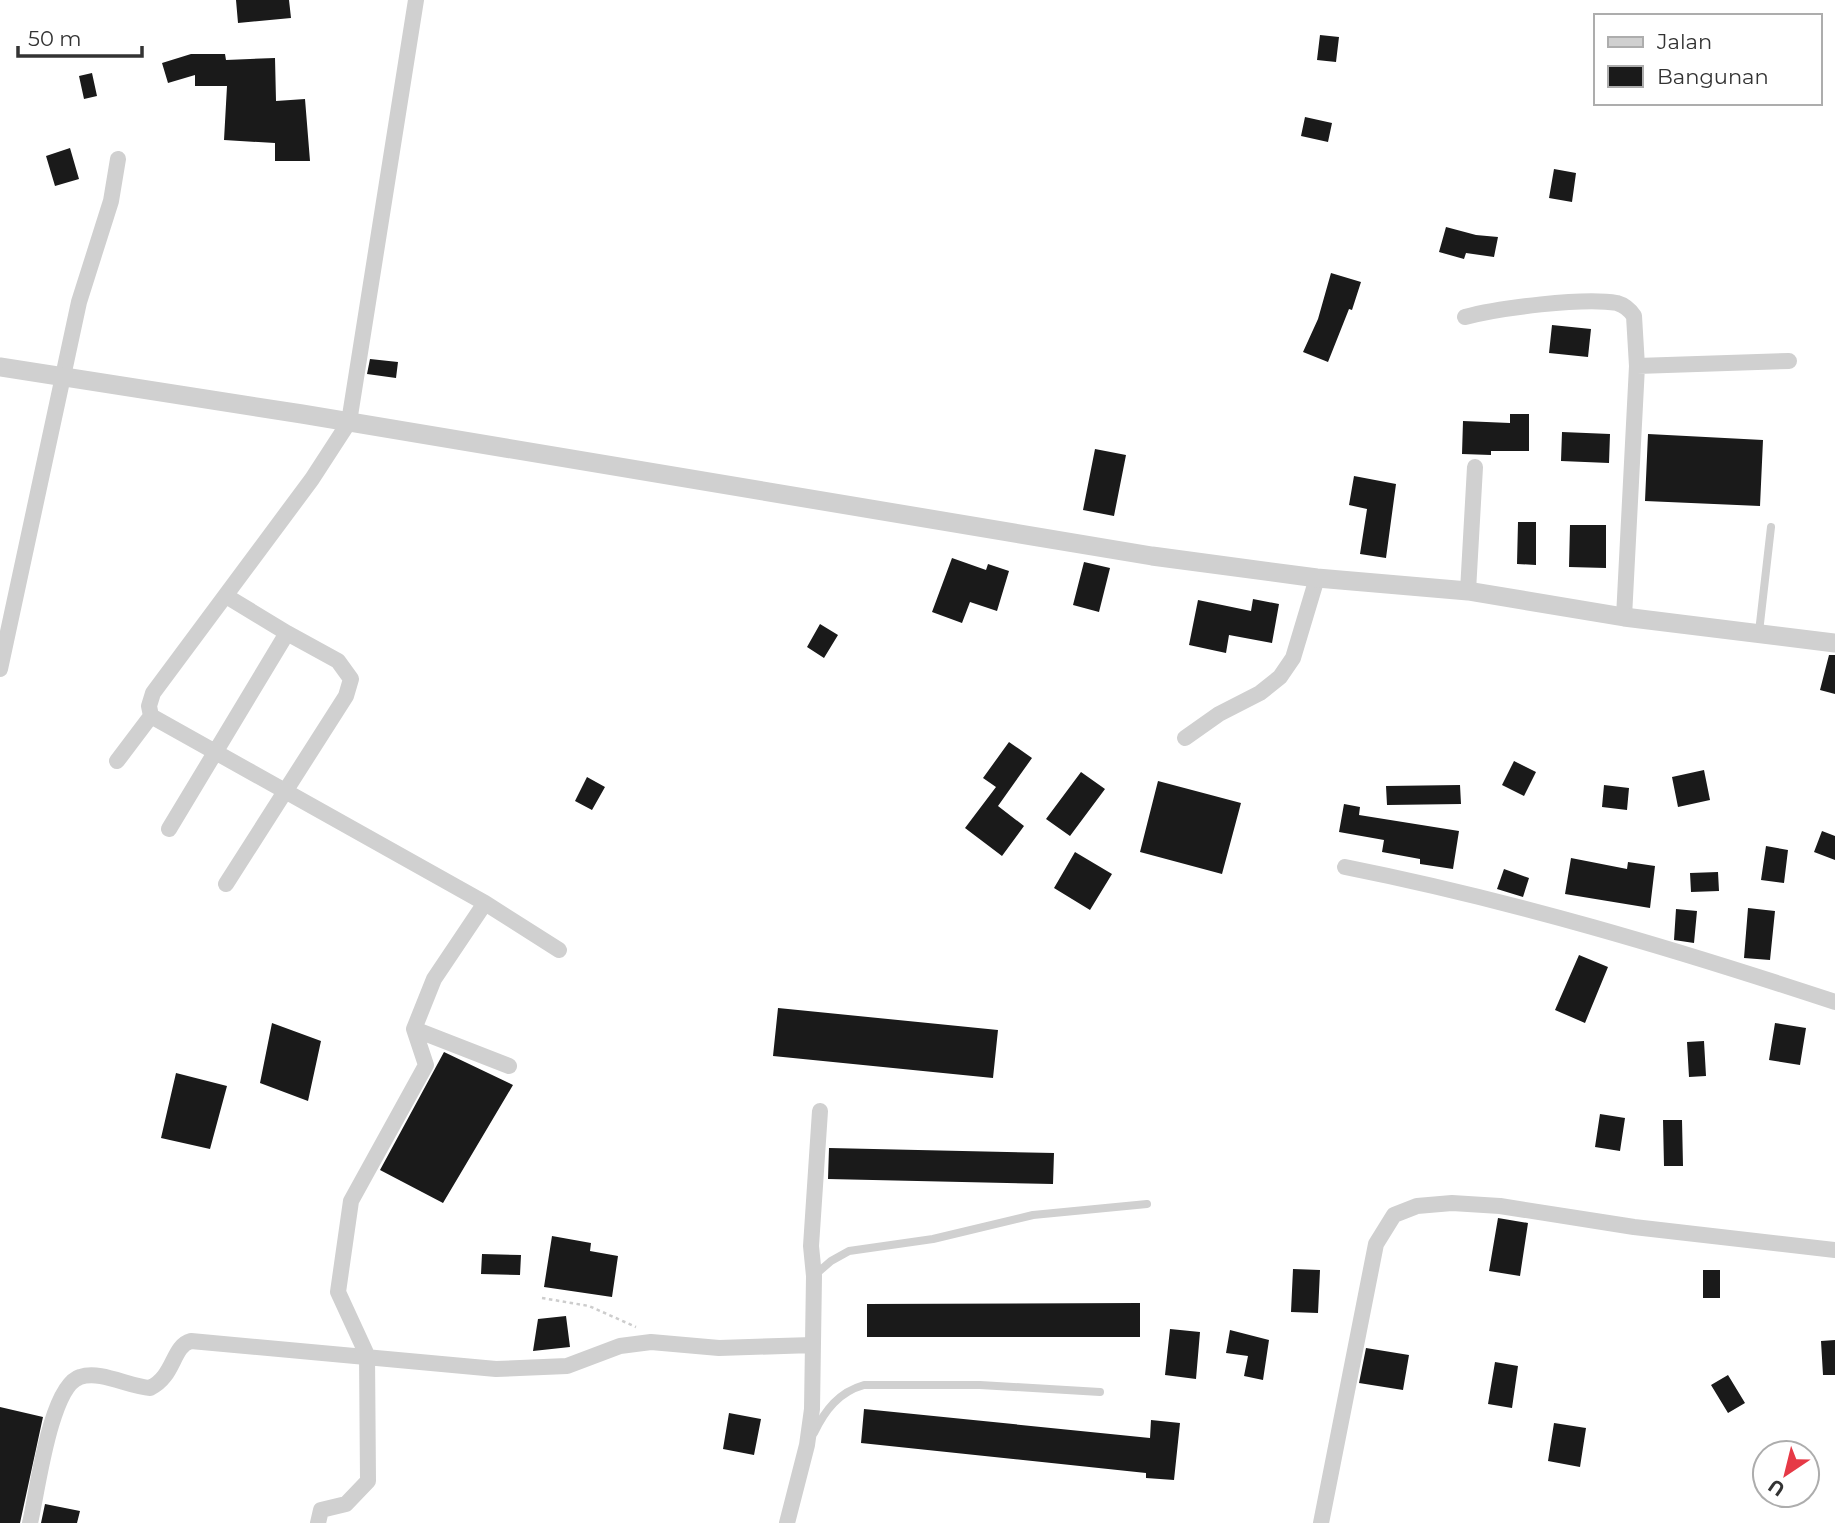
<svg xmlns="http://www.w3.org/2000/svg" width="1835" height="1523" font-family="Montserrat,sans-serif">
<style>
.building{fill:#1a1a1a}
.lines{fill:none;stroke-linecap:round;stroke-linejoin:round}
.path{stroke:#cdcdcd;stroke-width:2.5;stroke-dasharray:3.5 3.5;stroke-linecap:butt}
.service{stroke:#d0d0d0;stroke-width:8}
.minor{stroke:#d0d0d0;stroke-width:16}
.tertiary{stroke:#d0d0d0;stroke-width:19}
</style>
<rect width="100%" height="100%" fill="#fff"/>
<path class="building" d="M236,0H289L291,18L238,23Z
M1320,35L1339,37L1336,62L1317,60Z
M191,54H225L226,60L275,58L276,101L305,99L310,161H275V143L224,140L227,86H195V75L168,83L162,63Z
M92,73L97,96L84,99L79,76Z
M1305,117L1332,123L1328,142L1301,136Z
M70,148L79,179L55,186L46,156Z
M1554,169L1576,173L1572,202L1549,198Z
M1446,227L1476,235L1498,237L1494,257L1466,253L1464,259L1439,252Z
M1331,273L1361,282L1352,310L1349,309L1328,362L1303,352L1318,319Z
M1552,325L1591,329L1588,357L1549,353Z
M370,359L398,362L396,378L367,374Z
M1510,414H1529V451H1491V455L1462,454L1463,421L1510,423Z
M1562,432L1610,434L1609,463L1561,461Z
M1648,434L1763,440L1760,506L1645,501Z
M1095,449L1126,455L1114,516L1083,510Z
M1354,476L1396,484L1386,558L1360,554L1367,509L1349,505Z
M1518,522H1536V565L1517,564Z
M1570,525H1606V568L1569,567Z
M952,558L986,570L988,564L1009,571L997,611L970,602L962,623L932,612Z
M1084,562L1110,568L1099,612L1073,605Z
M1253,599L1279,604L1272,643L1229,635L1226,653L1189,645L1198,600L1251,611Z
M820,624L838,635L824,658L807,647Z
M1829,655H1835V694L1820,690Z
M1009,742L1032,758L998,806L1024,826L1002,856L965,828L996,787L983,778Z
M1514,761L1536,772L1524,796L1502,785Z
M1704,770L1710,800L1678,807L1672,777Z
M1081,772L1105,789L1070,836L1046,819Z
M587,777L605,787L592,810L575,801Z
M1158,781L1241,803L1222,874L1140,852Z
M1460,785L1461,804L1387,805L1386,786Z
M1604,785L1629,788L1627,810L1602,807Z
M1344,804L1360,807L1359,815L1459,831L1453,869L1420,864V859L1382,852L1384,840L1339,832Z
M1822,831L1835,836V860L1814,852Z
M1766,846L1788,850L1784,883L1761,880Z
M1075,852L1112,874L1090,910L1054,888Z
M1571,858L1627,869L1628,862L1655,866L1650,908L1565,894Z
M1504,869L1529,878L1523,897L1497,889Z
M1718,872L1719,891L1691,892L1690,873Z
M1748,908L1775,911L1770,960L1744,958Z
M1676,909L1697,911L1694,943L1674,940Z
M1579,955L1608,967L1585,1023L1555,1010Z
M778,1008L998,1030L993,1078L773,1056Z
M272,1023L321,1041L308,1101L260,1083Z
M1775,1023L1806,1028L1800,1065L1769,1060Z
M1704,1041L1706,1076L1689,1077L1687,1042Z
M444,1052L513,1085L443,1203L380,1170Z
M176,1073L227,1086L210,1149L161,1138Z
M1600,1114L1625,1118L1620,1151L1595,1147Z
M1663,1120H1682L1683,1166H1664Z
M829,1148L1054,1153L1053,1184L828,1179Z
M1498,1218L1528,1223L1520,1276L1489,1271Z
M552,1236L591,1243L590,1251L618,1256L612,1297L544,1287Z
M482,1254L521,1255L520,1275L481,1274Z
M1293,1269L1320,1270L1318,1313L1291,1312Z
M1703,1270H1720V1298H1703Z
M1140,1303V1337H867V1304Z
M566,1316L570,1347L533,1351L538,1319Z
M1170,1329L1200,1332L1196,1379L1165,1375Z
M1230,1330L1269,1340L1263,1380L1244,1376L1248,1356L1226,1353Z
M1835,1340V1375H1823L1821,1341Z
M1366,1348L1409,1355L1403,1390L1359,1383Z
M1495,1362L1518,1366L1512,1408L1488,1404Z
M1728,1375L1745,1403L1728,1413L1711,1385Z
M0,1407L43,1417L20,1523H0Z
M864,1409L1150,1438L1151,1420L1180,1423L1174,1480L1146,1478V1473L861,1443Z
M729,1413L761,1419L754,1455L723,1449Z
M1554,1423L1586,1428L1580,1467L1548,1461Z
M45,1504L80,1511L77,1523H41Z"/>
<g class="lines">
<path class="path" d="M542,1298L589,1306L636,1327"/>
<path class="service" d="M1759,632L1771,527
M816,1274L831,1261L849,1251L933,1239L1033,1215L1147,1204
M814,1433C825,1410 839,1392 864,1385H980L1100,1392"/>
<path class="minor" d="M1465,317C1498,308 1584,297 1617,303C1624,305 1630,310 1634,316L1637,366L1624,617
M1637,366L1789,361
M1468,591L1475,467
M0,669L79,302L111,201L118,159
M1185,738L1219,714L1260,693L1280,677L1293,658L1317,578
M117,761L151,716
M169,829L287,633L226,596
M1345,867C1511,900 1675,949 1835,1002
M226,884L346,696L351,679L338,661L287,633
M485,903L559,950
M414,1029L509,1066
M30,1523C37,1494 50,1386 80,1377C101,1370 129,1387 150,1388C175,1376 172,1346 191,1341L496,1369L567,1366L620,1346L651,1342L719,1348L813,1345
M318,1523L321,1510L346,1504L368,1481L367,1355L338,1292L351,1201L426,1065L414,1029L434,979L485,903L151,716L149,706L153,693L312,479L349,422L416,0
M787,1523L807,1445L812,1409L814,1276L811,1246L820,1111
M1321,1523L1376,1244L1394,1215L1417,1206L1452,1203L1500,1206L1634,1227L1835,1250"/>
<path class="tertiary" d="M0,367L302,414L1152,556L1317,578L1468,591L1624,617L1835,643"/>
</g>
<rect x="1594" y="14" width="228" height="91" fill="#ffffff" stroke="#adadad" stroke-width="2"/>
<rect x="1608" y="37" width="35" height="10" fill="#d0d0d0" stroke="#adadad" stroke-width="2"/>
<text x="1657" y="49" font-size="21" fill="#333333">Jalan</text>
<rect x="1608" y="66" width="35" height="21" fill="#1a1a1a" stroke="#adadad" stroke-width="2"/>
<text x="1657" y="84" font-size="21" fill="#333333">Bangunan</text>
<g transform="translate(1786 1474) rotate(215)"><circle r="33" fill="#ffffff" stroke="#adadad" stroke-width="2"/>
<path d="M0-5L12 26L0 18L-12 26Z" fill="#e63946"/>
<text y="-10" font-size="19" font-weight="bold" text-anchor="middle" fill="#333333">U</text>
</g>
<path d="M18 46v10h124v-10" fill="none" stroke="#333333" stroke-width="3.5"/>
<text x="28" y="46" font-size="21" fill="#333333" stroke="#ffffff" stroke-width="5" paint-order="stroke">50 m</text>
</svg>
